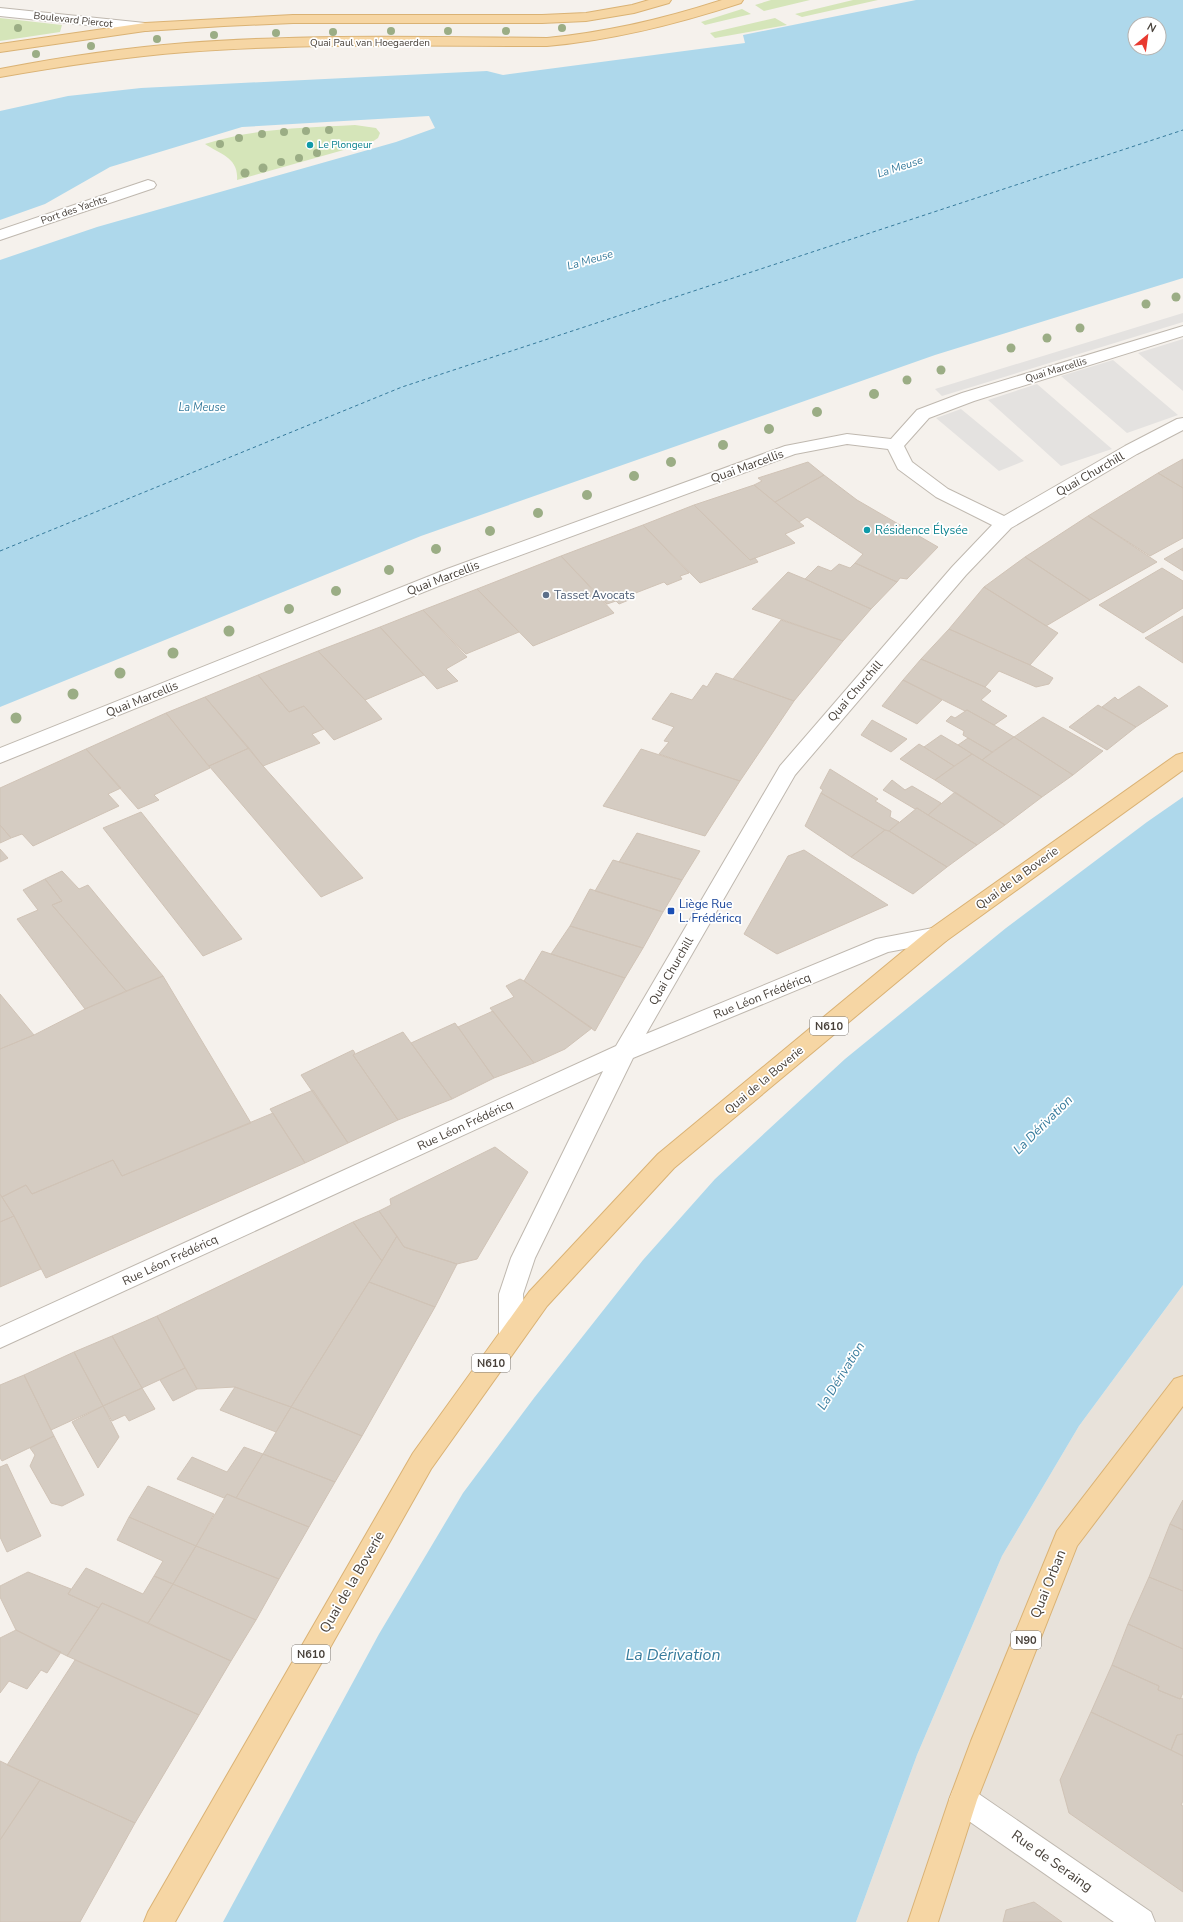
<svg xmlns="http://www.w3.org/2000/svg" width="1183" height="1922" font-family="'Nunito Sans',sans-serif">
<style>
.residential{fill:#e8e2da}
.green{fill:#d5e5b9}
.parking{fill:#e4e2e0}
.water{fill:#aed8eb;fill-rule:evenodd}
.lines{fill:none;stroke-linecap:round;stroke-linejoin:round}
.ferry{stroke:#377b9c;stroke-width:1;stroke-dasharray:3.5 3;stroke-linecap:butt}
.building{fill:#d5ccc2;stroke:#d0c3b6}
.minor-casing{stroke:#bfb8af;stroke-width:2}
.major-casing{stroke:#dab274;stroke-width:2}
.minor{fill:#fff;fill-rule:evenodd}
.major{fill:#f6d6a4;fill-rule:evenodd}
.tree{fill:#9bad85}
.culture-dot{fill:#0f9aa8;stroke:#fff;stroke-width:1.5}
.service-dot{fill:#5c6f8a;stroke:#fff;stroke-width:1.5}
.transit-dot{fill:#1a4fb4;stroke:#fff;stroke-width:1.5}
.labels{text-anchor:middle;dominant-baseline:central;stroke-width:3.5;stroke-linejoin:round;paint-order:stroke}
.far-street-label{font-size:10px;fill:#48413a;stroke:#fff}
.far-culture-label{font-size:10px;fill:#0d838f;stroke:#fff;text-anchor:start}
.far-water-label{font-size:11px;font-style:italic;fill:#377b9c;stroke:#fff}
.shield{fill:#fff;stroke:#7f7a75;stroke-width:1}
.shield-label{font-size:11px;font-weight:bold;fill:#48413a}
.street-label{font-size:12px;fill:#48413a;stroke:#fff}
.culture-label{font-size:12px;fill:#0d838f;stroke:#fff;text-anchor:start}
.service-label{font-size:12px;fill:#4e5e75;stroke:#fff;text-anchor:start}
.transit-label{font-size:12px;fill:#164399;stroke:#fff;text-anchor:start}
.water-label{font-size:13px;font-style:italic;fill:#377b9c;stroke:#fff}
.near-street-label{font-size:14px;fill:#48413a;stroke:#fff}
.near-water-label{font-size:16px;font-style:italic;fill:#377b9c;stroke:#fff}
</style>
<rect width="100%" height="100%" fill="#f5f1ec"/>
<path class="residential" d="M1183,1285V1922H856L917,1755L1002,1556L1079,1426Z"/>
<path class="green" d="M771,0H810L764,11L755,5Z
M853,0H878L802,17L795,14Z
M742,9L751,14L705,25L701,22Z
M0,18L62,25L60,32L0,41Z
M775,18L787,25L715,38L710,33Z
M355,125L376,128L380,133L378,138L372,142L237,180C239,158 220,154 205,144C254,128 304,128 355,125Z"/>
<path class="parking" d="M1183,313V322L942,396L935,389Z
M1183,339V391L1138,353Z
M1113,360L1178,415L1127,433L1061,376Z
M1037,384L1112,449L1061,466L988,400Z
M961,409L1024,461L999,471L936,418Z"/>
<path class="water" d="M916,0H1183V278L935,355L421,536L0,707V260L97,227L396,142L435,128L429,116L242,127L110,167L45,204L0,220V111L68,96L141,88L487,71L503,75L745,43L743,35ZM1135,24H1159V48H1135Z
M1183,797V1285L1079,1426L1002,1556L917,1755L856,1922H223L379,1634L463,1493L534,1398L643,1260L715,1179L845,1059L1006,928L1147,822Z"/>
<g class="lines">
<path class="ferry" d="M0,551L402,387L1183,130"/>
</g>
<path class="building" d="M1183,459V488L1158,473Z
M808,462L824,475L775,502L754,485L762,481L758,478Z
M1158,473L1183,488V538L1150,556L1088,516Z
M824,475L857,500L938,547L907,579L900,578L897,582L855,563L863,554L807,517L799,522L775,502Z
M754,485L804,526L785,534L795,543L750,560L694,505Z
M694,505L750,560L755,558L758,562L700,583L643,525Z
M1088,516L1157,562L1090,600L1025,557Z
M643,525L689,573L680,576L682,579L667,585L664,582L633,594L636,597L619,604L616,601L607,604L561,556Z
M1183,548V571L1164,559Z
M561,556L614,613L533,646L477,589Z
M1025,557L1090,600L1046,626L984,587Z
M855,563L897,582L871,609L805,579L818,566L831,571L839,564L850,568Z
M1162,568L1183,581V608L1143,633L1099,605Z
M788,572L805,579L871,609L843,641L752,609Z
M984,587L1058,633L1030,665L949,629Z
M477,589L519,632L466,654L423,610Z
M423,610L467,657L446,669L458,681L437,689L380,627Z
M1183,616V663L1145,638Z
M781,620L843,641L794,701L733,679Z
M380,627L424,675L365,700L318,651Z
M949,629L1030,665L1053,678L1049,684L1036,687L999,671L985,687L921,659Z
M318,651L365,700L382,719L334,740L304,706L289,712L258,675Z
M921,659L985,687L991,691L981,700L1007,716L994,725L967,710L965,711L903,680Z
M716,673L794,701L740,781L659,754L669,742L664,741L674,727L652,719L671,693L692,700L703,685L707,687Z
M258,675L289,712L304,706L324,729L312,734L320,743L263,766L205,697Z
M903,680L942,700L917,724L882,706Z
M1139,686L1168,706L1136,727L1102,707L1115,697L1118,700Z
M205,697L249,748L209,766L166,713Z
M1098,705L1136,727L1107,750L1069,727Z
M967,710L994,725L1014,737L992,752L963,735L964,731L946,721L951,716L955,718Z
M166,713L210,768L154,795L159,800L138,809L86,749Z
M1043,717L1103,751L1073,775L1014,737Z
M872,720L907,739L891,752L861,735Z
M941,735L958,745L972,754L954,766L924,747Z
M1014,737L1073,775L1042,797L982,760Z
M968,738L992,752L982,760L958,745Z
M919,744L924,747L954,766L935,780L900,759Z
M249,748L263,766L363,878L321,897L209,766Z
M86,749L121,788L108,794L119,806L33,846L22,834L11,838L0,825V788Z
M641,749L740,781L705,836L603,806Z
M972,754L982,760L1042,797L1005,825L935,780Z
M830,769L878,799L875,801L891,811L890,817L899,822L889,831L885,830L821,793L823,790L820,788Z
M892,780L905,790L912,786L941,803L928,815L917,808L915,809L883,790Z
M955,792L1005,825L977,845L928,815Z
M821,793L885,830L851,857L805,826Z
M917,808L928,815L977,845L947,867L889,831Z
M141,812L242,939L203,956L103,828Z
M0,825L11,838L0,843Z
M885,830L889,831L947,867L913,894L851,857Z
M637,833L700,851L682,880L619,862Z
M0,849L8,858L0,862Z
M804,850L888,905L777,954L744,934L788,856Z
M613,860L682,880L663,912L595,891Z
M62,871L79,889L88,885L163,976L126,991L52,905L62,901L45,879Z
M45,879L62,901L52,905L126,991L85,1009L17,919L38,910L23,890Z
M590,889L663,912L643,948L570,926Z
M570,926L643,948L625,978L551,954Z
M542,951L625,978L595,1031L524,981Z
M163,976L251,1123L122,1176L113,1160L32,1194L26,1185L2,1197L0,1194V1049L34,1035L85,1009Z
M520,979L524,981L592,1028L565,1049L534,1063L490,1008L514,997L506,986Z
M0,994L34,1035L0,1049Z
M493,1011L534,1063L494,1078L458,1027Z
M455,1023L494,1078L452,1099L411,1043Z
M403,1032L452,1099L398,1120L353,1055Z
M353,1050L355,1053L353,1055L398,1120L348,1143L301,1075Z
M313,1090L348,1143L305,1163L270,1109Z
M273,1113L305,1163L46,1278L14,1216L2,1197L26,1185L32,1194L113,1160L122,1176Z
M495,1147L528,1172L477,1259L457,1264L404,1247L379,1211L391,1205L390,1199Z
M0,1194L14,1216L0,1222Z
M379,1211L397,1236L382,1261L353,1222Z
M14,1216L41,1269L0,1287V1222Z
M353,1222L382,1261L291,1407L235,1387L197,1389L157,1316Z
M397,1236L404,1247L457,1264L435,1307L369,1282Z
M369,1282L435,1307L362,1436L291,1407Z
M157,1316L185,1368L142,1388L112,1336Z
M112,1336L142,1388L103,1406L74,1352Z
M74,1352L103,1406L51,1430L24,1375Z
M185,1368L197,1389L173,1401L160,1380Z
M24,1375L54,1436L2,1461L0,1458V1385Z
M235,1387L291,1407L276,1432L220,1410Z
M142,1388L155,1409L129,1421L125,1415L112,1421L103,1406Z
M103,1406L119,1437L98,1468L72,1422Z
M291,1407L362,1436L335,1482L263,1454Z
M54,1436L84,1495L62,1506L51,1503L30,1466L35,1455L30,1448Z
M244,1447L263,1454L236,1498L227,1494L224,1498L177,1479L192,1457L227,1472Z
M263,1454L335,1482L309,1527L236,1498Z
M7,1464L41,1536L7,1552L0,1537V1467Z
M148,1486L214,1514L196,1546L129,1517Z
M227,1494L309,1527L279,1579L196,1546Z
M1183,1500V1530L1170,1524Z
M129,1517L196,1546L173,1584L154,1576L163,1561L117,1540Z
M1170,1524L1183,1530V1591L1149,1577Z
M196,1546L279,1579L256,1620L173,1584Z
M86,1568L143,1594L154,1576L173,1584L148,1623L102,1603L99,1608L68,1594Z
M28,1572L71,1589L68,1594L99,1608L67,1656L16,1630L0,1597V1586Z
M1149,1577L1183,1591V1649L1128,1624Z
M173,1584L256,1620L231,1661L148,1623Z
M102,1603L231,1661L199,1715L67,1656Z
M1128,1624L1183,1649V1693L1180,1699L1158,1690L1159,1686L1112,1665Z
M16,1630L61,1652L47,1673L41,1670L27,1689L9,1681L0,1693V1638Z
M75,1660L199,1715L135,1823L7,1765Z
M1112,1665L1159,1686L1158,1690L1180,1699L1181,1698L1183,1699V1734L1177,1735L1171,1750L1091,1712Z
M1091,1712L1183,1756V1801L1181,1805L1183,1806V1892L1069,1813L1060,1780Z
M1183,1734V1756L1171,1750L1177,1735Z
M0,1761L40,1780L0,1840Z
M40,1780L135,1823L80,1922H0V1840Z
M1034,1902L1062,1922H1003L1006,1910Z"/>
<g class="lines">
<g class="minor-casing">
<path id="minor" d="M0,8L145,23L150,24L152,27L150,30L145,31L0,16Z
M148,180L154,182L156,185L154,188L0,240V230Z
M1183,326V336L974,401L929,418L904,446L912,462L948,489L1004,516L1125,446L1177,419L1183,418V430L1137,454L1011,528L966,575L795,775L646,1034L876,939L938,927L946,929L949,935L946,941L888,952L633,1058L535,1258L523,1294L525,1334L521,1341L512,1344L503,1341L499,1334V1294L511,1258L603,1071L0,1348V1327L616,1046L780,766L952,567L992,525L936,497L898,469L888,449L847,444L795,454L461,577L0,763V748L447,569L785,446L847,434L891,439L917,410L962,393Z
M963,1786L973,1790L1151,1912L1155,1922H1114L953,1810L949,1800L953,1790Z"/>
</g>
<g class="major-casing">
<path id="major" d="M649,0H671L669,3L634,13L586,21L542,23H293L224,26L145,31L0,52V44L145,23L293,15H542L586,13L632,5Z
M722,0H743L741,3C677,24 614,40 547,46C427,46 306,43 186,52C124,57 62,66 0,77V69C62,57 124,48 186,43C306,34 427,37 547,38C607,32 664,19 722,0Z
M1183,753V770L946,941L674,1168L547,1306L431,1469L175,1922H144L148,1912L413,1453L529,1292L658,1154L930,929L1176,755Z
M1183,1376V1406L1077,1546L977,1800L938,1922H908L949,1800L971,1741L1057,1531L1174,1379Z"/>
</g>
<use href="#minor" class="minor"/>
<use href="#major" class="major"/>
</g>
<g class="tree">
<circle cx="18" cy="28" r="4"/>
<circle cx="562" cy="28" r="4"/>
<circle cx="391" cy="31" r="4"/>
<circle cx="448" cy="31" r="4"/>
<circle cx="506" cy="31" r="4"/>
<circle cx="333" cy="32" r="4"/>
<circle cx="276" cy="33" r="4"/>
<circle cx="214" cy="35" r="4"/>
<circle cx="157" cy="39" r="4"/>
<circle cx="91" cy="46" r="4"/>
<circle cx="36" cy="54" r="4"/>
<circle cx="329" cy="130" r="4"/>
<circle cx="306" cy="131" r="4"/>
<circle cx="284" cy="132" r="4"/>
<circle cx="262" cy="134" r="4"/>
<circle cx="239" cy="138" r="4"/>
<circle cx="220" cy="144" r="4"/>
<circle cx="317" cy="153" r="4"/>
<circle cx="299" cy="158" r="4"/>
<circle cx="281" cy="162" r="4"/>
<circle cx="263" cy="168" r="4.5"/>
<circle cx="245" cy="173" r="4.5"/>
<circle cx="1176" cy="297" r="4.5"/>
<circle cx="1146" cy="304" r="4.5"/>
<circle cx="1080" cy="328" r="4.5"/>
<circle cx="1047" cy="338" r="4.5"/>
<circle cx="1011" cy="348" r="4.5"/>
<circle cx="941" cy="370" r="4.5"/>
<circle cx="907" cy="380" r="4.5"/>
<circle cx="874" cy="394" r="5"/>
<circle cx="817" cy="412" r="5"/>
<circle cx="769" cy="429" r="5"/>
<circle cx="723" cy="445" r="5"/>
<circle cx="671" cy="462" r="5"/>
<circle cx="634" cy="476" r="5"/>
<circle cx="587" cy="495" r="5"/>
<circle cx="538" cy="513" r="5"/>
<circle cx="490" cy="531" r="5"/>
<circle cx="436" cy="549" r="5"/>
<circle cx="389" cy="570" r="5"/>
<circle cx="336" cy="591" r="5"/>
<circle cx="289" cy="609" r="5"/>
<circle cx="229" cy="631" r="5.5"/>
<circle cx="173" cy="653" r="5.5"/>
<circle cx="120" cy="673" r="5.5"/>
<circle cx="73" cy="694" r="5.5"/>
<circle cx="16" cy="718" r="5.5"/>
</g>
<g class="culture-dot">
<circle cx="310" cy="145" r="4"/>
<circle cx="867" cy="530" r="4"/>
</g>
<circle class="service-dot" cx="546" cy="595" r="4"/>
<rect class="transit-dot" x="667" y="907" width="8" height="8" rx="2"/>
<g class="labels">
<g class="far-street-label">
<text transform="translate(73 20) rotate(6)">Boulevard Piercot</text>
<text x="370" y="43">Quai Paul van Hoegaerden</text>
<text transform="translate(74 210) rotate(-19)">Port des Yachts</text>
<text transform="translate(1056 370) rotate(-17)">Quai Marcellis</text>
</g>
<g class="far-culture-label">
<text x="318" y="145">Le Plongeur</text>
</g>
<g class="far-water-label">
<text transform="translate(900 167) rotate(-18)">La Meuse</text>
<text transform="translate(590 260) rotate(-16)">La Meuse</text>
<text x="202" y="407">La Meuse</text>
</g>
<g class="shield">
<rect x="810" y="1017" width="38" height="18" rx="3"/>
<rect x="472" y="1354" width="38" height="18" rx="3"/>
<rect x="1011" y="1631" width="30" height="18" rx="3"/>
<rect x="292" y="1645" width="38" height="18" rx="3"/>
</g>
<g class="shield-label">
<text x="829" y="1026">N610</text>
<text x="491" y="1363">N610</text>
<text x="1026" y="1640">N90</text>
<text x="311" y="1654">N610</text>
</g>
<g class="street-label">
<text transform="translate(747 466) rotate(-20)">Quai Marcellis</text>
<text transform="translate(1090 474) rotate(-30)">Quai Churchill</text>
<text transform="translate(443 578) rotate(-21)">Quai Marcellis</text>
<text transform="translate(855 691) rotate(-49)">Quai Churchill</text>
<text transform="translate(142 699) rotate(-22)">Quai Marcellis</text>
<text transform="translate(1017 878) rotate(-36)">Quai de la Boverie</text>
<text transform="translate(671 971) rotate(-60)">Quai Churchill</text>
<text transform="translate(762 996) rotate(-22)">Rue Léon Frédéricq</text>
<text transform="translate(764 1080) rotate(-40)">Quai de la Boverie</text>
<text transform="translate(465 1125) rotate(-25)">Rue Léon Frédéricq</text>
<text transform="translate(170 1260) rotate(-25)">Rue Léon Frédéricq</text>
</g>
<g class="culture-label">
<text x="875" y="530">Résidence Élysée</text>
</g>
<g class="service-label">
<text x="554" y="595">Tasset Avocats</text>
</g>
<g class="transit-label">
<text x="679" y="904">Liège Rue<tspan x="679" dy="14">L. Frédéricq</tspan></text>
</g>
<g class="water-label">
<text transform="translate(1043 1125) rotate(-45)">La Dérivation</text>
<text transform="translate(841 1376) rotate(-58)">La Dérivation</text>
</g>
<g class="near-street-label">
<text transform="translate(352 1582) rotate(-60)">Quai de la Boverie</text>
<text transform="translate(1048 1584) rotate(-68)">Quai Orban</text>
<text transform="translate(1052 1861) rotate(35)">Rue de Seraing</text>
</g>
<g class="near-water-label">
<text x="673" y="1655">La Dérivation</text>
</g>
</g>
<g transform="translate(1147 36) rotate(29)"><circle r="19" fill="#ffffff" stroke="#b6b3b0"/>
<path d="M0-3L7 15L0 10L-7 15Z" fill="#e83a30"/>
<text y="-6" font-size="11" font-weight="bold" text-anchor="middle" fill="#48413a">N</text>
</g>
</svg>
